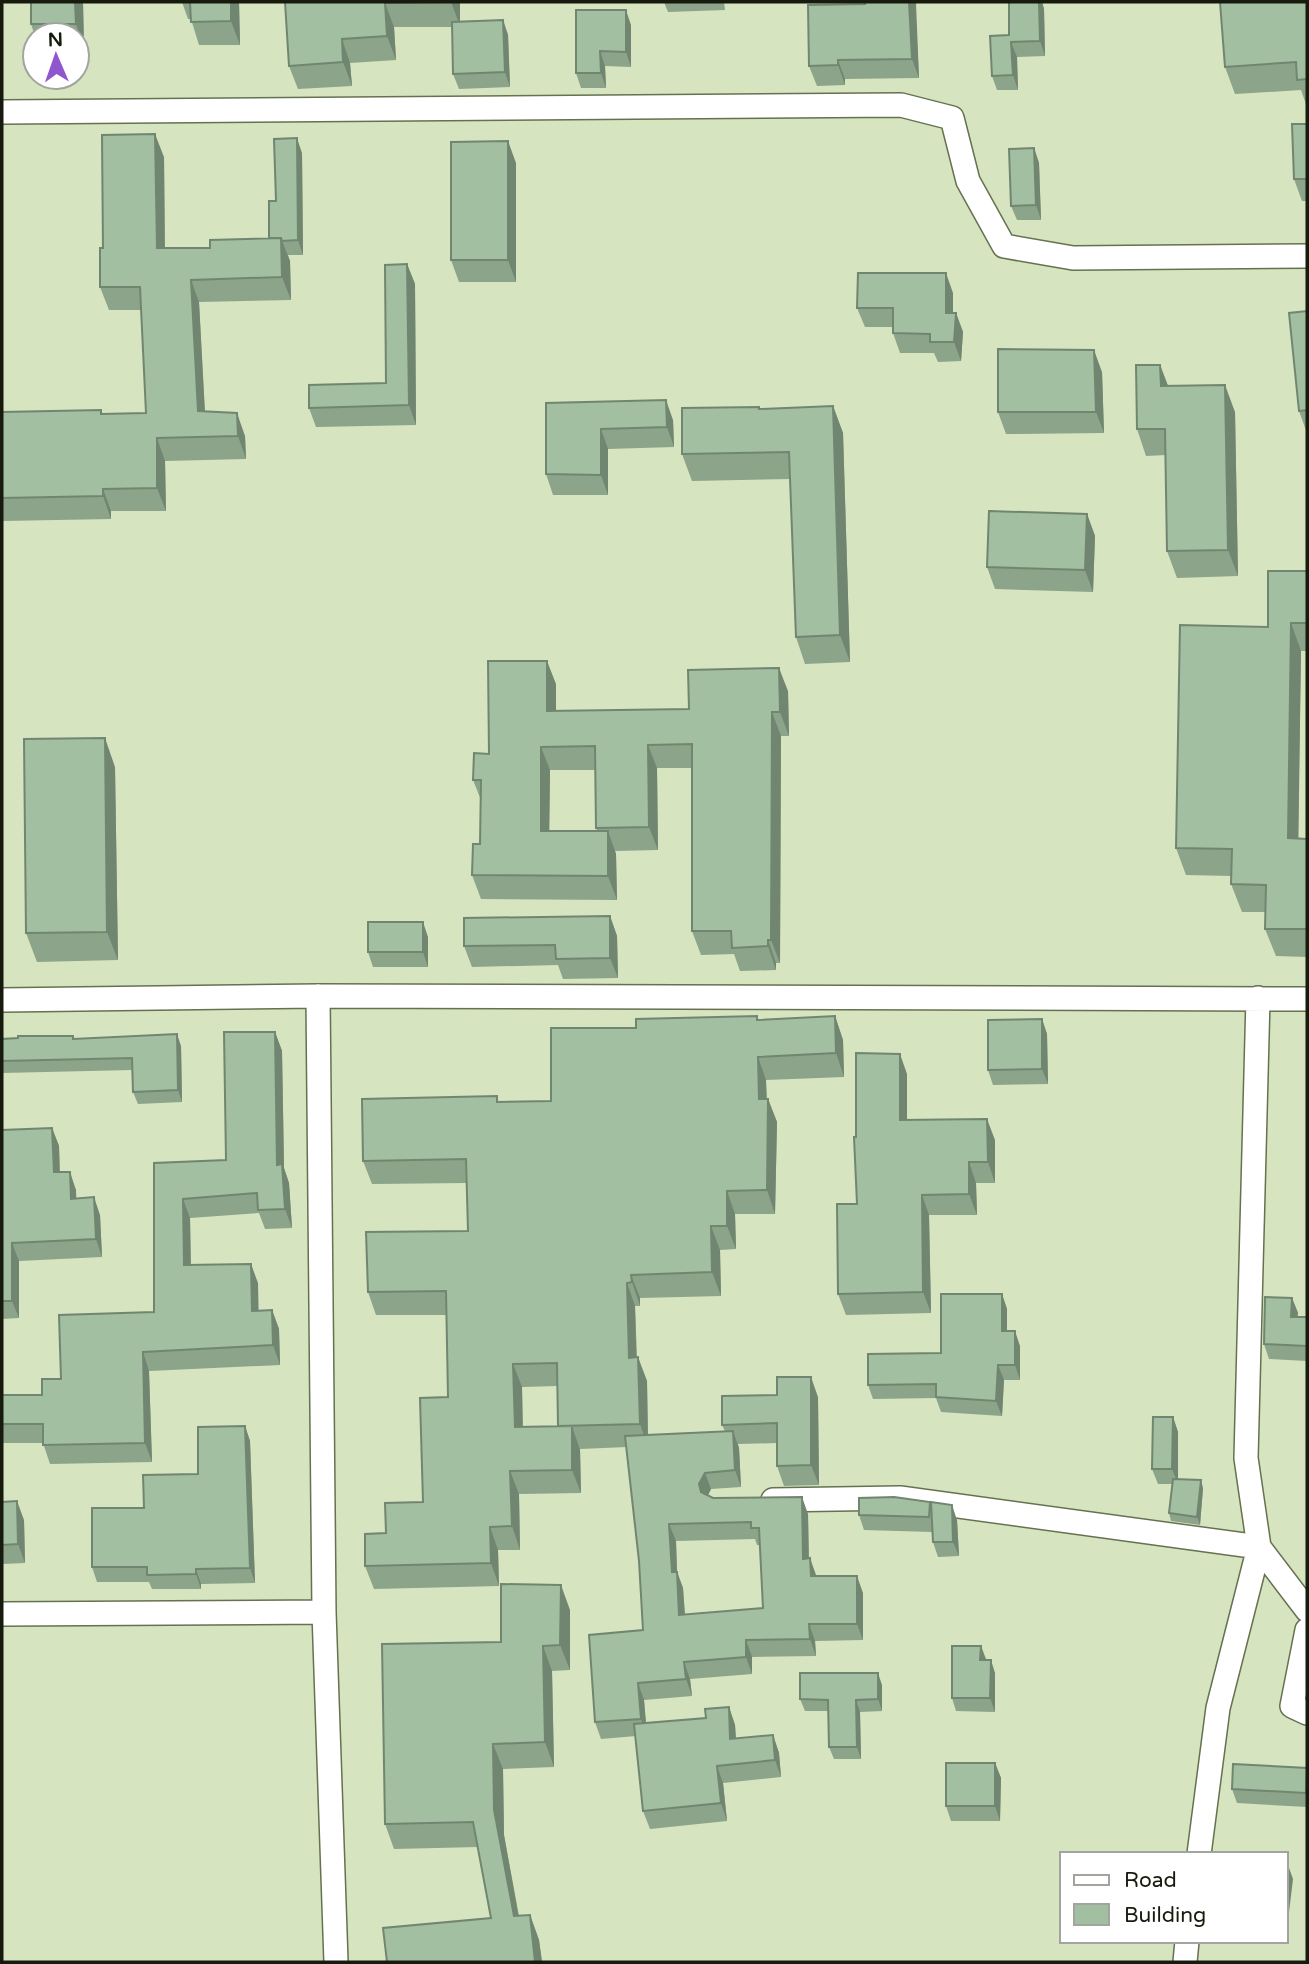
<svg xmlns="http://www.w3.org/2000/svg" width="1309" height="1964" font-family="'Varela Round',sans-serif">
<style>
.lines{fill:none;stroke-linecap:round;stroke-linejoin:round}
.street-casing{stroke:#657150;stroke-width:26}
.street{stroke:#fff;stroke-width:23}
.wall{fill:#8ba48a;fill-rule:evenodd}
.shaded-wall{fill:#718671}
.building{fill:#a2bfa1;stroke:#718671;stroke-width:2;fill-rule:evenodd}
</style>
<rect width="100%" height="100%" fill="#d6e4bf"/>
<g class="lines">
<g class="street-casing">
<path id="street" d="M2,112L901,105L952,118L968,181L1004,246L1073,258L1307,256
M318,996L324,1612L336,1962
M1258,998L1246,1458L1259,1547L1307,1610
M2,1000L318,996L1307,999
M773,1500L900,1498L1259,1547L1218,1708L1199,1854
M2,1614L324,1612
M1307,1630L1292,1706L1307,1713
M1185,1962L1187,1941"/>
</g>
<use href="#street" class="street"/>
</g>
<path class="wall" d="M83,2L84,48H77V35H35V36L31,24Z
M182,2H239L240,45H199L191,19H188Z
M285,2H460V21L503,20L508,35L510,87L459,89L453,74L452,27H394L396,60L350,63L352,86L298,89L289,66Z
M664,2H724L725,10L668,12Z
M865,2H915L919,78L845,79V85L817,86L809,66L865,4Z
M1009,2H1042L1044,9L1045,56L1017,57L1018,90H997L992,76L1009,35Z
M1307,2V107L1301,90L1235,94L1225,67Z
M631,25V67L605,66L606,88H581L576,73Z
M1307,124V201H1302L1294,179Z
M1034,148L1039,163L1041,220H1017L1011,206Z
M302,153L303,255H288L290,261L291,300L199,302L205,412L245,436L246,459L165,461L166,511H111V519L2,521V412L101,410L103,414L146,413L141,310H109L100,287L103,248L164,157L165,248H210L269,238L276,201Z
M516,163V282H459L451,260Z
M407,264L415,284L416,425L316,427L309,408L386,383Z
M953,293V313H956L963,332L961,361L938,362L934,353H900L893,333V327H865L857,308Z
M1307,311V433L1299,411Z
M1160,365L1168,386L1235,412L1238,576L1177,578L1167,551L1166,455L1146,456L1137,429Z
M1102,372L1104,433L1006,434L998,412Z
M546,403L673,420L674,447L608,449V495H553L546,474Z
M833,406L843,433L850,662L805,664L796,637L790,479L692,481L682,454L760,409Z
M1087,514L1095,536L1093,592L995,589L987,567Z
M1307,571V651H1301L1298,839H1307V957L1276,956L1265,929L1266,912H1242L1231,884L1232,876L1186,875L1176,848L1268,627Z
M556,684V711L689,709L788,691L789,736H781L780,963H776V970L740,971L734,954L701,955L692,931V768H657L658,850L615,851L616,854L617,900L481,899L472,875L480,844L481,800L473,780L489,754ZM550,770H595L596,828L597,831H549Z
M115,767L118,960L37,962L26,933Z
M610,916L617,936L618,978L563,979L558,965L472,967L464,946Z
M428,937V967H373L368,952Z
M835,1016L843,1040L844,1077L766,1080L767,1099H768L777,1122L775,1214H735L736,1249L720,1250L721,1296L640,1298V1306H635L637,1357L647,1381L648,1435L725,1431L722,1425L818,1397L819,1485L784,1486L777,1466V1443L738,1444L739,1448L741,1487L711,1489L708,1495L713,1498L808,1514L809,1558L816,1576L863,1593V1640L815,1641L816,1656L752,1657V1674L690,1679L692,1696L644,1700L646,1723L706,1718L729,1707L735,1725L736,1739L773,1735L779,1753L781,1777L723,1783L727,1821L650,1829L643,1811L636,1736L601,1739L595,1722L643,1630L639,1561L627,1447L580,1449L581,1493L519,1494L520,1550H498L499,1586L374,1589L365,1566L386,1533L423,1502L448,1397L446,1315H376L368,1292L468,1231L466,1183L372,1184L363,1161L500,1102L551,1101L636,1028L758,1020ZM557,1386L559,1427H523L522,1387ZM755,1539L757,1545H760L763,1608L685,1615L683,1588L677,1572L676,1541Z
M1042,1019L1047,1034L1048,1084L993,1085L988,1070Z
M275,1032L282,1051L284,1168L289,1183L292,1228L265,1229L259,1213L190,1218L191,1265L258,1283V1311L272,1310L279,1329L280,1365L149,1371L152,1462L50,1464L43,1443H2V1395H42L61,1379L154,1312V1163L226,1160Z
M2,1039H74L181,1046L182,1102L138,1104L133,1092L132,1070L2,1073Z
M907,1074V1120L995,1140V1183H976L977,1215H929L931,1313L846,1315L838,1294L857,1204L856,1137Z
M52,1128L59,1146L60,1172L76,1190V1198L100,1215L102,1257L19,1261V1318L2,1319V1130Z
M1002,1294L1007,1309V1331L1020,1346V1380H1004L1002,1416L941,1412L936,1398L873,1399L868,1385L941,1353Z
M1292,1298L1298,1313L1297,1317H1307V1361L1269,1359L1264,1344Z
M1173,1417L1178,1432V1479L1203,1488L1200,1525L1171,1521L1169,1513L1172,1484H1158L1152,1469Z
M245,1426L250,1441L255,1583L201,1584V1589H152L149,1582H97L92,1567L144,1508L198,1474Z
M2,1502L24,1520L25,1563L2,1564Z
M930,1502L931,1506L957,1520L959,1556L938,1557L933,1542L932,1532L864,1530L859,1515Z
M570,1610V1670L552,1671L554,1767L503,1769L504,1835L519,1916L530,1915L539,1940L542,1962H387L491,1918L478,1847L394,1849L385,1824L501,1642Z
M986,1660L995,1673V1712L956,1711L952,1698Z
M882,1685V1711L860,1712L861,1759H834L829,1747L828,1711H805L800,1699Z
M995,1763L1001,1778L1000,1821H951L946,1806Z
M1307,1768V1807L1237,1803L1232,1789Z"/>
<path class="shaded-wall" d="M75,2H83L84,48L76,24Z
M231,2H239L240,45L231,21Z
M451,2H460V26Z
M909,2H915L916,3L919,78L912,59Z
M1039,2H1042L1044,9L1045,56L1040,41Z
M385,3L394,27L396,60L387,36Z
M626,10L631,25V67L626,52Z
M503,20L508,35L510,87L505,72Z
M342,39L350,63L352,86L343,62Z
M1011,42L1017,57L1018,90L1013,75Z
M600,51L605,66L606,88L601,73Z
M838,60L845,79V85L838,65Z
M155,134L164,157L165,271L157,248Z
M297,138L302,153L303,255L298,240Z
M508,141L516,163V282L508,260Z
M1034,148L1039,163L1041,220L1036,205Z
M281,238L290,261L291,300L282,277Z
M407,264L415,284L416,425L409,405Z
M946,273L953,293V333L946,313Z
M191,280L199,302L206,434L198,411Z
M956,313L963,332L961,361L954,342Z
M1094,350L1102,372L1104,433L1096,412Z
M1160,365L1170,391L1161,386Z
M1225,385L1235,412L1238,576L1228,550Z
M666,400L673,420L674,447L667,427Z
M833,406L843,433L850,662L840,635Z
M237,413L245,436L246,459L238,436Z
M601,429L608,449V495L601,475Z
M157,438L165,461L166,511L157,488Z
M103,489L111,511V519L103,496Z
M1087,514L1095,536L1093,592L1085,570Z
M1291,623L1301,651L1298,866L1288,838Z
M547,661L556,684V735L547,711Z
M779,668L788,691L789,736L780,712Z
M772,712L781,736L780,963L771,940Z
M105,738L115,767L118,960L107,932Z
M648,745L657,768L658,850L649,827Z
M541,747L550,770L549,855L541,831Z
M608,831L616,854L617,900L608,876Z
M610,916L617,936L618,978L610,958Z
M423,922L428,937V967L423,952Z
M768,940L776,963V970L768,946Z
M835,1016L843,1040L844,1077L836,1053Z
M1042,1019L1047,1034L1048,1084L1042,1069Z
M275,1032L282,1051L284,1168L289,1183L292,1228L285,1209L277,1165Z
M177,1034L181,1046L182,1102L178,1090Z
M900,1054L907,1074V1141L900,1120Z
M758,1057L766,1080L767,1123L759,1099Z
M768,1099L777,1122L775,1214L767,1190Z
M987,1119L995,1140V1183L988,1162Z
M52,1128L59,1146L60,1190L54,1172Z
M969,1162L976,1183L977,1215L969,1194Z
M70,1172L76,1190L77,1216L71,1199Z
M727,1191L735,1214L736,1249L727,1226Z
M922,1195L929,1215L931,1313L923,1292Z
M94,1197L100,1215L102,1257L96,1239Z
M183,1199L190,1218L191,1284L184,1265Z
M711,1226L720,1250L721,1296L712,1272Z
M12,1243L19,1261V1318L12,1301Z
M251,1264L258,1283L259,1330L252,1311Z
M631,1275L640,1298V1306L632,1282Z
M627,1283L635,1306L637,1381L629,1358Z
M1002,1294L1007,1309V1346L1002,1331Z
M1292,1298L1298,1313L1296,1332L1291,1317Z
M272,1310L279,1329L280,1365L273,1345Z
M1015,1331L1020,1346V1380L1015,1365Z
M143,1352L149,1371L152,1462L145,1443Z
M638,1357L647,1381L648,1447L640,1424Z
M513,1364L522,1387L523,1451L515,1427Z
M998,1365L1004,1380L1002,1416L996,1401Z
M811,1377L818,1397L819,1485L811,1465Z
M1173,1417L1178,1432V1484L1172,1469Z
M245,1426L250,1441L255,1583L250,1568Z
M572,1426L580,1450L581,1493L572,1470Z
M733,1431L739,1448L741,1487L735,1470Z
M510,1471L519,1494L520,1550L512,1526Z
M705,1473L711,1489L705,1501L699,1484Z
M1201,1480L1203,1488L1200,1525L1197,1517Z
M802,1497L808,1514L809,1575L803,1559Z
M17,1501L24,1520L25,1563L18,1544Z
M952,1505L957,1520L959,1556L953,1542Z
M669,1524L676,1541L677,1572L683,1588L686,1632L679,1615L672,1572Z
M490,1527L498,1550L499,1586L491,1563Z
M810,1558L816,1575L817,1593L811,1576Z
M196,1569L201,1584V1589L196,1574Z
M857,1576L863,1593V1640L857,1624Z
M561,1585L570,1610V1670L560,1645Z
M809,1624L815,1641L816,1656L810,1639Z
M746,1640L752,1657V1674L746,1657Z
M543,1646L552,1671L554,1767L545,1742Z
M981,1646L986,1659L980,1660Z
M991,1660L995,1673V1712L990,1698Z
M684,1662L690,1679L692,1696L686,1679Z
M878,1673L882,1685V1711L878,1699Z
M638,1683L644,1700L647,1736L641,1719Z
M856,1700L860,1712L861,1759L857,1747Z
M729,1707L735,1725L737,1757L730,1739Z
M773,1735L779,1753L781,1777L775,1760Z
M493,1744L503,1769L504,1835L523,1941L514,1916L494,1810Z
M995,1763L1001,1778L1000,1821L995,1806Z
M717,1766L723,1783L727,1821L721,1803Z
M1288,1865L1293,1879L1289,1912L1286,1905V1876Z
M530,1915L539,1940L542,1962H535Z"/>
<path class="building" d="M31,2H75L76,24H31Z
M190,2H231V21L191,22Z
M285,2H451L385,3L387,36L342,39L343,62L289,66Z
M865,2H909L912,59L838,60V65L809,66L808,5L865,4Z
M1009,2H1039L1040,41L1011,42L1013,75L992,76L990,36L1009,35Z
M1220,2H1307V79L1297,80L1296,62L1225,67Z
M576,10H626V52L600,51L601,73H576Z
M503,20L505,72L453,74L452,22Z
M1292,124H1307V179H1294Z
M155,134L157,248H210V240L281,238L282,277L191,280L198,411L237,413L238,436L157,438V488L103,489V496L2,498V412L101,410V414L146,413L140,287H100V248H103L102,135Z
M297,138L298,240L282,241L281,238H269V201H276L274,139Z
M508,141V260H451V142Z
M1034,148L1036,205L1011,206L1009,149Z
M407,264L409,405L309,408V385L386,383L385,265Z
M858,273H946V313H956L954,342H930V334L893,333V308H857Z
M1307,311V410L1299,411L1289,313Z
M998,349L1094,350L1096,412H998Z
M1136,365H1160L1161,386L1225,385L1228,550L1167,551L1165,429H1137Z
M666,400L667,427L601,429V475L546,474V403Z
M833,406L840,635L796,637L789,452L682,454V408L759,407V409Z
M989,511L1087,514L1085,570L987,567Z
M1268,571H1307V623H1291L1288,838L1307,839V929H1265L1266,885L1231,884L1232,849L1176,848L1180,625L1268,627Z
M488,661H547V711L689,709L688,670L779,668L780,712H772L771,940H768V946L732,948L731,931H692V744L648,745L649,827L596,828L595,746L541,747V831H608V876L472,875L473,844H480L481,780H473L474,753L489,754Z
M105,738L107,932L26,933L24,739Z
M610,916V958L556,959L555,945L464,946V918Z
M368,922H423V952H368Z
M757,1016V1020L835,1016L836,1053L758,1057L759,1099H768L767,1190L727,1191V1226H711L712,1272L631,1275L632,1282L627,1283L629,1358L638,1357L640,1424L558,1426L557,1363L513,1364L515,1427L572,1426V1470L510,1471L512,1526L490,1527L491,1563L365,1566V1534L386,1533L385,1503L423,1502L420,1398L448,1397L446,1291L368,1292L366,1232L468,1231L466,1159L363,1161L362,1099L497,1096V1102L551,1101V1028H636V1019Z
M1042,1019V1069L988,1070V1020Z
M224,1032H275L277,1165L282,1164L285,1209L258,1210L257,1193L183,1199L184,1265L251,1264L252,1311L272,1310L273,1345L143,1352L145,1443L43,1445V1424H2V1395H42V1379H61L59,1315L154,1312V1163L226,1160Z
M177,1034L178,1090L133,1092L132,1058L2,1061V1039L18,1038V1036H73V1039Z
M856,1053L900,1054V1120L987,1119L988,1162H969V1194L922,1195L923,1292L838,1294L837,1204H857L854,1137H856Z
M52,1128L54,1172H70L71,1199L94,1197L96,1239L12,1243V1301H2V1130Z
M941,1294H1002V1331H1015V1365H998L996,1401L936,1397V1384L868,1385V1354L941,1353Z
M1265,1297L1292,1298L1291,1317H1307V1346L1264,1344Z
M777,1377H811V1465L777,1466V1423L722,1425V1396L777,1395Z
M1153,1417H1173L1172,1469H1152Z
M245,1426L250,1568L196,1569V1574L147,1575V1567H92V1508H144L143,1475L198,1474V1427Z
M733,1431L735,1470L705,1473L699,1484L701,1492L713,1498L802,1497L803,1559L810,1558L811,1576H857V1624H809L810,1639L746,1640V1657L684,1662L686,1679L638,1683L641,1719L595,1722L589,1635L643,1630L639,1561L625,1436ZM751,1522V1528H759L763,1608L679,1615L677,1572H672L669,1524Z
M1173,1479L1201,1480L1197,1517L1169,1513Z
M894,1497L930,1502L929,1517L859,1515V1498Z
M17,1501L18,1544L2,1545V1502Z
M931,1502L952,1505L953,1542H933Z
M501,1584L561,1585L560,1645L543,1646L545,1742L493,1744L494,1810L514,1916L530,1915L535,1962H387L383,1928L491,1918L473,1822L385,1824L382,1644L501,1642Z
M952,1646H981L980,1660H991L990,1698H952Z
M800,1673H878V1699L856,1700L857,1747H829L828,1700L800,1699Z
M729,1707L730,1739L773,1735L775,1760L717,1766L721,1803L643,1811L634,1724L706,1718L705,1709Z
M946,1763H995V1806H946Z
M1233,1764L1307,1768L1306,1793L1232,1789Z"/>
<rect width="1309" height="1964" fill="none" stroke="#171b0e" stroke-width="7"/>
<rect x="1060" y="1852" width="228" height="91" fill="#ffffff" stroke="#a2a49f" stroke-width="2"/>
<rect x="1074" y="1875" width="35" height="10" fill="#ffffff" stroke="#a2a49f" stroke-width="2"/>
<text x="1124" y="1887" font-size="21" fill="#171b0e">Road</text>
<rect x="1074" y="1904" width="35" height="21" fill="#a2bfa1" stroke="#a2a49f" stroke-width="2"/>
<text x="1124" y="1922" font-size="21" fill="#171b0e">Building</text>
<g transform="translate(56 56) rotate(358)"><circle r="33" fill="#ffffff" stroke="#a2a49f" stroke-width="2"/>
<path d="M0-5L12 26L0 18L-12 26Z" fill="#9056cd"/>
<text y="-10" font-size="19" font-weight="bold" text-anchor="middle" fill="#171b0e">N</text>
</g>
</svg>
